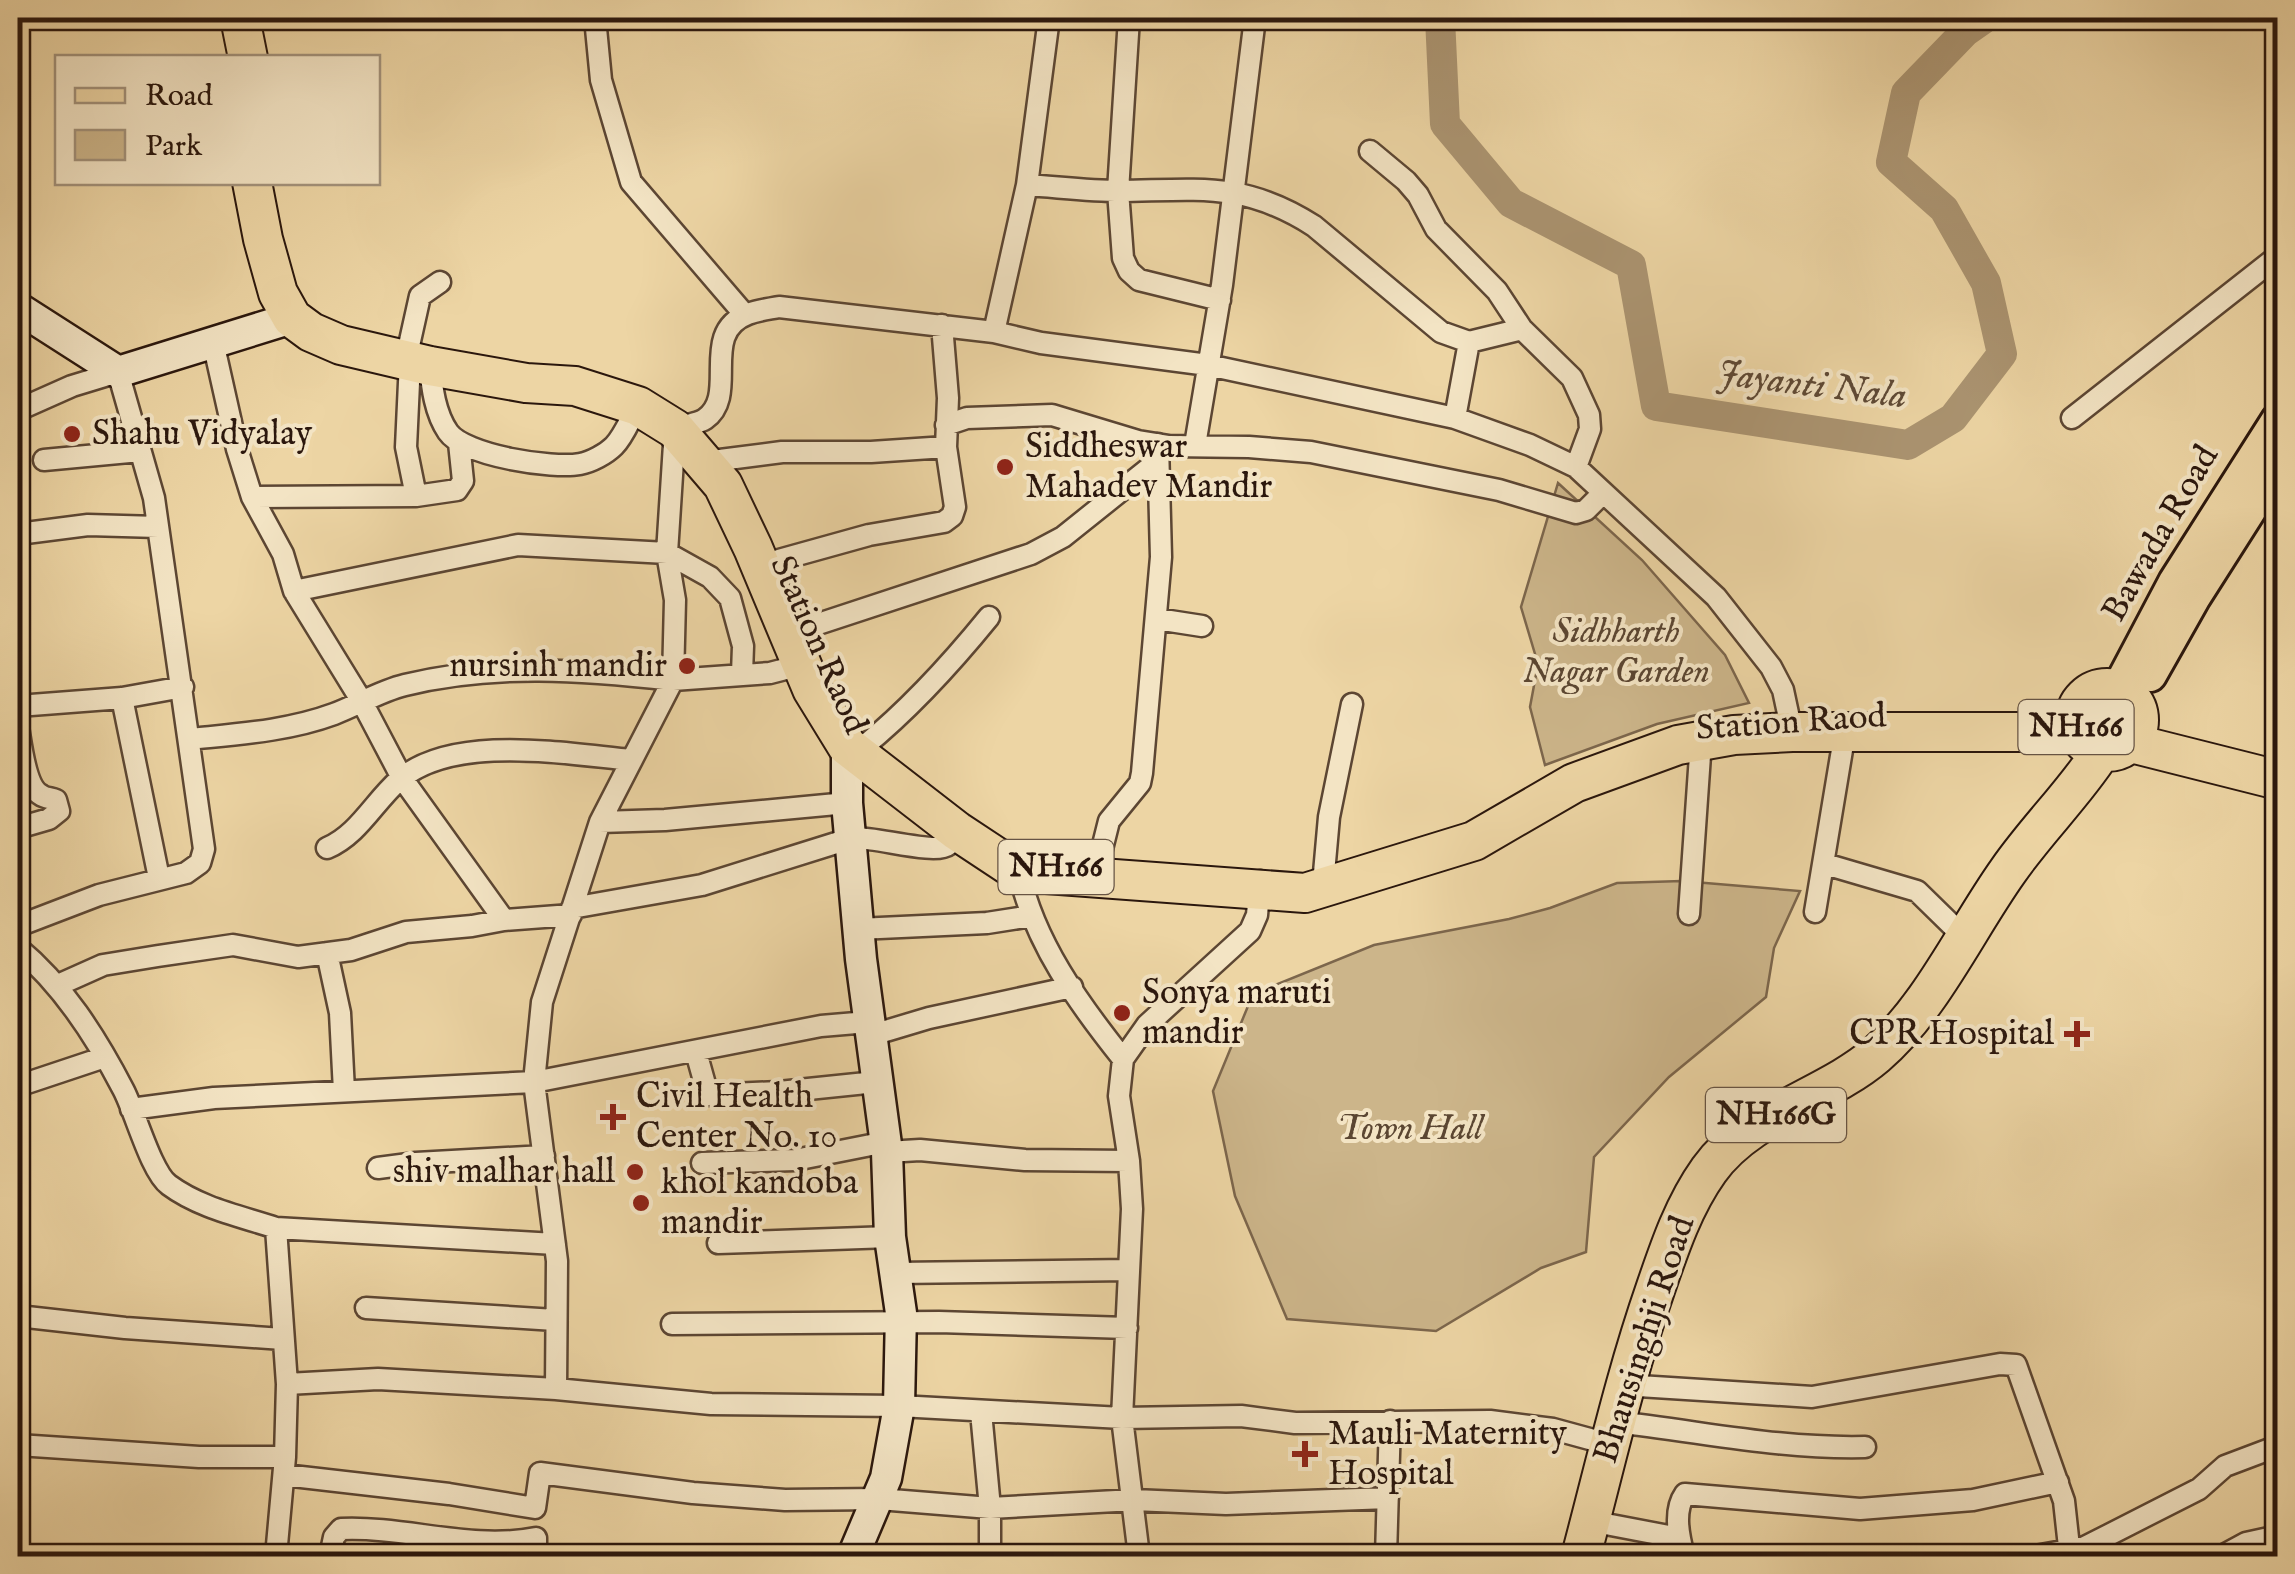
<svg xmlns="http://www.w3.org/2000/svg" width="2295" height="1574" font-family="'IM FELL English',serif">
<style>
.green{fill:#ccb58a;stroke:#7c664c;stroke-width:2.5}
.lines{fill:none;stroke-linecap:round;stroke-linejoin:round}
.river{stroke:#ab9471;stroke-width:30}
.street-casing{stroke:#5c4633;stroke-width:25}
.secondary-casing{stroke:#2b170d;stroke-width:35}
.primary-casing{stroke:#2b170d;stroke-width:38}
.highway-casing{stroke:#2b170d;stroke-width:42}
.street{stroke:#f3e4c4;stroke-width:20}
.secondary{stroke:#f3e4c4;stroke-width:30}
.primary{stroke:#edd5a4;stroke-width:32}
.highway{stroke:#edd5a4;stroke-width:38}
.poi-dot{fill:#8f2418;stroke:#f3e4c4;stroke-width:4}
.labels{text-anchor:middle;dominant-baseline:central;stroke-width:8;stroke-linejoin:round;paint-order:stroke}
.shield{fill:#f3e4c4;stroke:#675444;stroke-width:2.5}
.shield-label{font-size:32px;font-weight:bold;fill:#2b170d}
.poi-label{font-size:35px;fill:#2b170d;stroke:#f3e4c4;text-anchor:start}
.street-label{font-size:35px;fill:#2b170d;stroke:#f3e4c4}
.park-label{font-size:35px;font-style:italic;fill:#5b4632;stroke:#f3e4c4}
.water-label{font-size:38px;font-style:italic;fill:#5e4935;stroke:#f3e4c4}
</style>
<rect width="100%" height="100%" fill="#edd5a4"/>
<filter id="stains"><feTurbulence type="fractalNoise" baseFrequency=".002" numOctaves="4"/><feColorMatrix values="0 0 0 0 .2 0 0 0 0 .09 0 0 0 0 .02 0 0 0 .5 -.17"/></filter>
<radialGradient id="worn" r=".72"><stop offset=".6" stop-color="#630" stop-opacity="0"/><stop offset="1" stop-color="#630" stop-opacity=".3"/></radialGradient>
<path class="green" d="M1558,483L1642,560L1725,655L1749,703L1657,724L1545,765L1530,707L1538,664L1521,607Z
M1682,881L1800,891L1774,948L1766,997L1669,1077L1594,1157L1586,1252L1541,1268L1436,1331L1287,1319L1235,1196L1213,1091L1253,994L1374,945L1509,919L1550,908L1617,883Z"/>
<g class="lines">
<path class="river" d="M1440,18L1445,124L1511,203L1631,265L1656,406L1908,445L1953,418L2002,354L1986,283L1944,209L1891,162L1906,93L1965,32L1985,18"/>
<g class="street-casing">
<path id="street" d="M595,18L601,80L631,182L745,315
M1129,18L1118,191L1123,258L1129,271L1139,280L1220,300
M1370,151L1406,181L1418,195L1436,229L1497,291L1522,329L1572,378L1589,415L1590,429L1576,467
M1027,185C1058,187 1089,191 1120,191C1198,190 1244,181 1314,226L1441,332L1469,342L1455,418
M994,332L1027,185L1049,18
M213,342L237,449L252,497L283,554L294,591L361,700L402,778L504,920L571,915
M1469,342L1522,329
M408,350L420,296L440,282
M430,366C432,388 435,413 448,432C465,456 553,469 580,464C591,462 606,454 614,446C624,436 630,419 638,406
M18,410L72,386L118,372L154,498L204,849L200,863L186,873L99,895L18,926
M2072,418L2278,256
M946,425L967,418L1052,415L1138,441L1169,446L1249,447L1311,452L1499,490L1576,513L1586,510L1603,493
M1195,445L1222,285L1255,18
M44,460L140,451
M720,460L782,452H871L946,447
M416,496L457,490L463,481L459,443
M252,497L416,496L406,447L410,361
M18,534L88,525L158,527
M779,560L869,535L944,522L952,516L955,507L946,447L948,398L942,325
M294,591L518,545L667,553L710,577L730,598L743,646L742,674
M1157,619L1202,626
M806,628L1031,554L1063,537L1158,461
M122,698L159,878
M18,706L122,698L183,687
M18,727C21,743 25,787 41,795C45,798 51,798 56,800L59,811L49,819L18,828
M190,739C238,734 288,731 334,714C358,705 380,691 405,685C494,663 584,670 673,680L675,600L667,553L675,429C683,425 698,424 705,419C740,395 698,333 748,314C758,310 769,309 779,307L994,332L1041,343L1208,365L1455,418L1530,445L1576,467L1716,597L1771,667L1783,690L1792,732
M863,747C911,708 950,665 989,617
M600,822L665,820L847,803
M327,848C358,835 374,802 399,780C454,733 566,754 632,760
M1825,864L1917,891L1964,937
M1097,869L1109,821L1140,783L1142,773L1161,557L1158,444
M1019,872C1034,942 1079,1004 1123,1059L1119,1096L1129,1161L1132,1209L1122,1418L1139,1556
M1324,873L1329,817L1352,704
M572,908L702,885L852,838C873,836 935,855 948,845C951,843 956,834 957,831
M1815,912L1845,732
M1689,914L1701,741
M858,929L987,923L1032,916
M18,948C63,985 96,1037 123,1089C135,1111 151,1172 169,1185C200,1208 240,1216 276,1228L287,1384L378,1379L556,1389L711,1404L899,1406L1122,1418L1241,1416L1295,1423L1490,1421L1553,1429L1608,1444
M327,953L340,1013L344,1091
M56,986L103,965L158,956L233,945L298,957L351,950L406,932L472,926L504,920
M869,1036L929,1018L1072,987
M696,1052L708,1095L779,1092L876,1082
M1123,1059L1147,1025L1250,931L1257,915L1260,881
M18,1086L105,1057
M131,1109L214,1098L534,1082L821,1026L868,1022
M887,1152L920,1150L1025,1160L1129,1161
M702,1163L795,1160L886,1142
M378,1168L416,1163L544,1156
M276,1228L555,1244
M718,1243L890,1237
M897,1273L1128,1270
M366,1308L555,1320
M18,1316L125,1328L283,1339
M672,1324L939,1322L1127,1328
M1623,1385L1812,1397L2000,1364L2016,1365L2064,1501L2070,1556
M556,1389L557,1261L534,1082L542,1002L600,822L673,680L770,673L801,665
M981,1412L990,1508V1556
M1614,1422C1700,1431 1777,1449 1865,1447
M18,1445L199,1457H285
M284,1475L449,1494L535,1508L540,1473L693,1493L785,1500L879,1499L990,1508L1134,1500L1226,1504L1388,1498
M1590,1521L1679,1538
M276,1556L285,1457L287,1384
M330,1556L334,1537L341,1529C406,1526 471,1551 536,1538V1556
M1386,1556L1390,1421
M1684,1556C1679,1537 1673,1511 1685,1494L1860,1509L1973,1500L2058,1482
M2035,1556L2085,1547L2199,1489L2225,1466L2278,1446
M2222,1556L2246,1543L2278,1536"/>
</g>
<g class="secondary-casing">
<path id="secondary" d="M18,308L118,372L292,318
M847,746V803L861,959L887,1152L890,1237L901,1313L899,1406L886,1478L853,1556"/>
</g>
<g class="primary-casing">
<path id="primary" d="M2150,675L2194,597L2278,465
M2118,690L2175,582L2278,420"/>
</g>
<g class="highway-casing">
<path id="highway" d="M240,18L248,58
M252,182L263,239L278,293L292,318L311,332L341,345L430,366L526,383L575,386L638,406L675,429L723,485L753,548L812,689L847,746L957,831L1019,872L1305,893L1474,841L1574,783L1678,745L1734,735L1792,732H2077
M2075 720a32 32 0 1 1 64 0a32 32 0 1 1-64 0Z
M2131,743L2278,780
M1581,1556C1605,1466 1625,1376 1656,1287C1670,1246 1684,1205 1709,1170C1749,1114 1827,1097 1876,1055C1931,1008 1966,930 2008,871C2037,829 2074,794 2101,752"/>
</g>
<use href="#street" class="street"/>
<use href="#secondary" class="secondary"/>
<use href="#primary" class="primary"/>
<use href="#highway" class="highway"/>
</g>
<g class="poi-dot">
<circle cx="72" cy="434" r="10"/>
<circle cx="1005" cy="467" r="10"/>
<circle cx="687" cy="666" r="10"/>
<circle cx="1122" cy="1013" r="10"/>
<path d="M2072 1019h10v10h10v10h-10v10h-10v-10h-10v-10h10z"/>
<path d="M608 1102h10v10h10v10h-10v10h-10v-10h-10v-10h10z"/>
<circle cx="635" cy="1172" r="10"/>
<circle cx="641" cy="1203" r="10"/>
<path d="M1300 1439h10v10h10v10h-10v10h-10v-10h-10v-10h10z"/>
</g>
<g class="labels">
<g class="shield">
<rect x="2018.5" y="700" width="115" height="54" rx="8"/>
<rect x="998.5" y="840" width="115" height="54" rx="8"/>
<rect x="1706" y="1088" width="140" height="54" rx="8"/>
</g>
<g class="shield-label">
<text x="2076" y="727">NH166</text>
<text x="1056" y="867">NH166</text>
<text x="1776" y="1115">NH166G</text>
</g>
<g class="poi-label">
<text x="92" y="434">Shahu Vidyalay</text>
<text x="1025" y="447">Siddheswar<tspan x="1025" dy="40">Mahadev Mandir</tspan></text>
<text x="667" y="666" text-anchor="end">nursinh mandir</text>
<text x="1142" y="993">Sonya maruti<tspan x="1142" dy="40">mandir</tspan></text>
<text x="2054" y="1034" text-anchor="end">CPR Hospital</text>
<text x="636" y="1097">Civil Health<tspan x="636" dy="40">Center No. 10</tspan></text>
<text x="615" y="1172" text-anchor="end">shiv malhar hall</text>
<text x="661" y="1183">khol kandoba<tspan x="661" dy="40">mandir</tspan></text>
<text x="1328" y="1434">Mauli Maternity<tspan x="1328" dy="40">Hospital</tspan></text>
</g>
<g class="street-label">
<text transform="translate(2161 534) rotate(-60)">Bawada Road</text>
<text transform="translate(818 645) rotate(66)">Station Raod</text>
<text transform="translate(1791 723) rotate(-4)">Station Raod</text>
<text transform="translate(1645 1340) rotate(-72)">Bhausinghji Road</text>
</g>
<g class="park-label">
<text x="1616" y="632">Sidhharth<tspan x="1616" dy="40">Nagar Garden</tspan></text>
<text x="1410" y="1129">Town Hall</text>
</g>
<g class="water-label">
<text transform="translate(1812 386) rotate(7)">Jayanti Nala</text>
</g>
</g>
<rect width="2295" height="1574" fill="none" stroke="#edd5a4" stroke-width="60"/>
<rect x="20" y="20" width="2255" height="1534" fill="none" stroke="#2b170d" stroke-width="5"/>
<rect x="30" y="30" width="2235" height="1514" fill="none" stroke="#2b170d" stroke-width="2.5"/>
<rect x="55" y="55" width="325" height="130" fill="#f3e4c4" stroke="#a3927b" stroke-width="2.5"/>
<rect x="75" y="88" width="50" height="15" fill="#edd5a4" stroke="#a3927b" stroke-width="2.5"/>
<text x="145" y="105" font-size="30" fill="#2b170d">Road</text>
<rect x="75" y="130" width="50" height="30" fill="#ccb58a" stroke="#a3927b" stroke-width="2.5"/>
<text x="145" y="155" font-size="30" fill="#2b170d">Park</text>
<rect width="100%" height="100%" filter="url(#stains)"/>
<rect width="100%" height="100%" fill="url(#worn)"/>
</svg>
